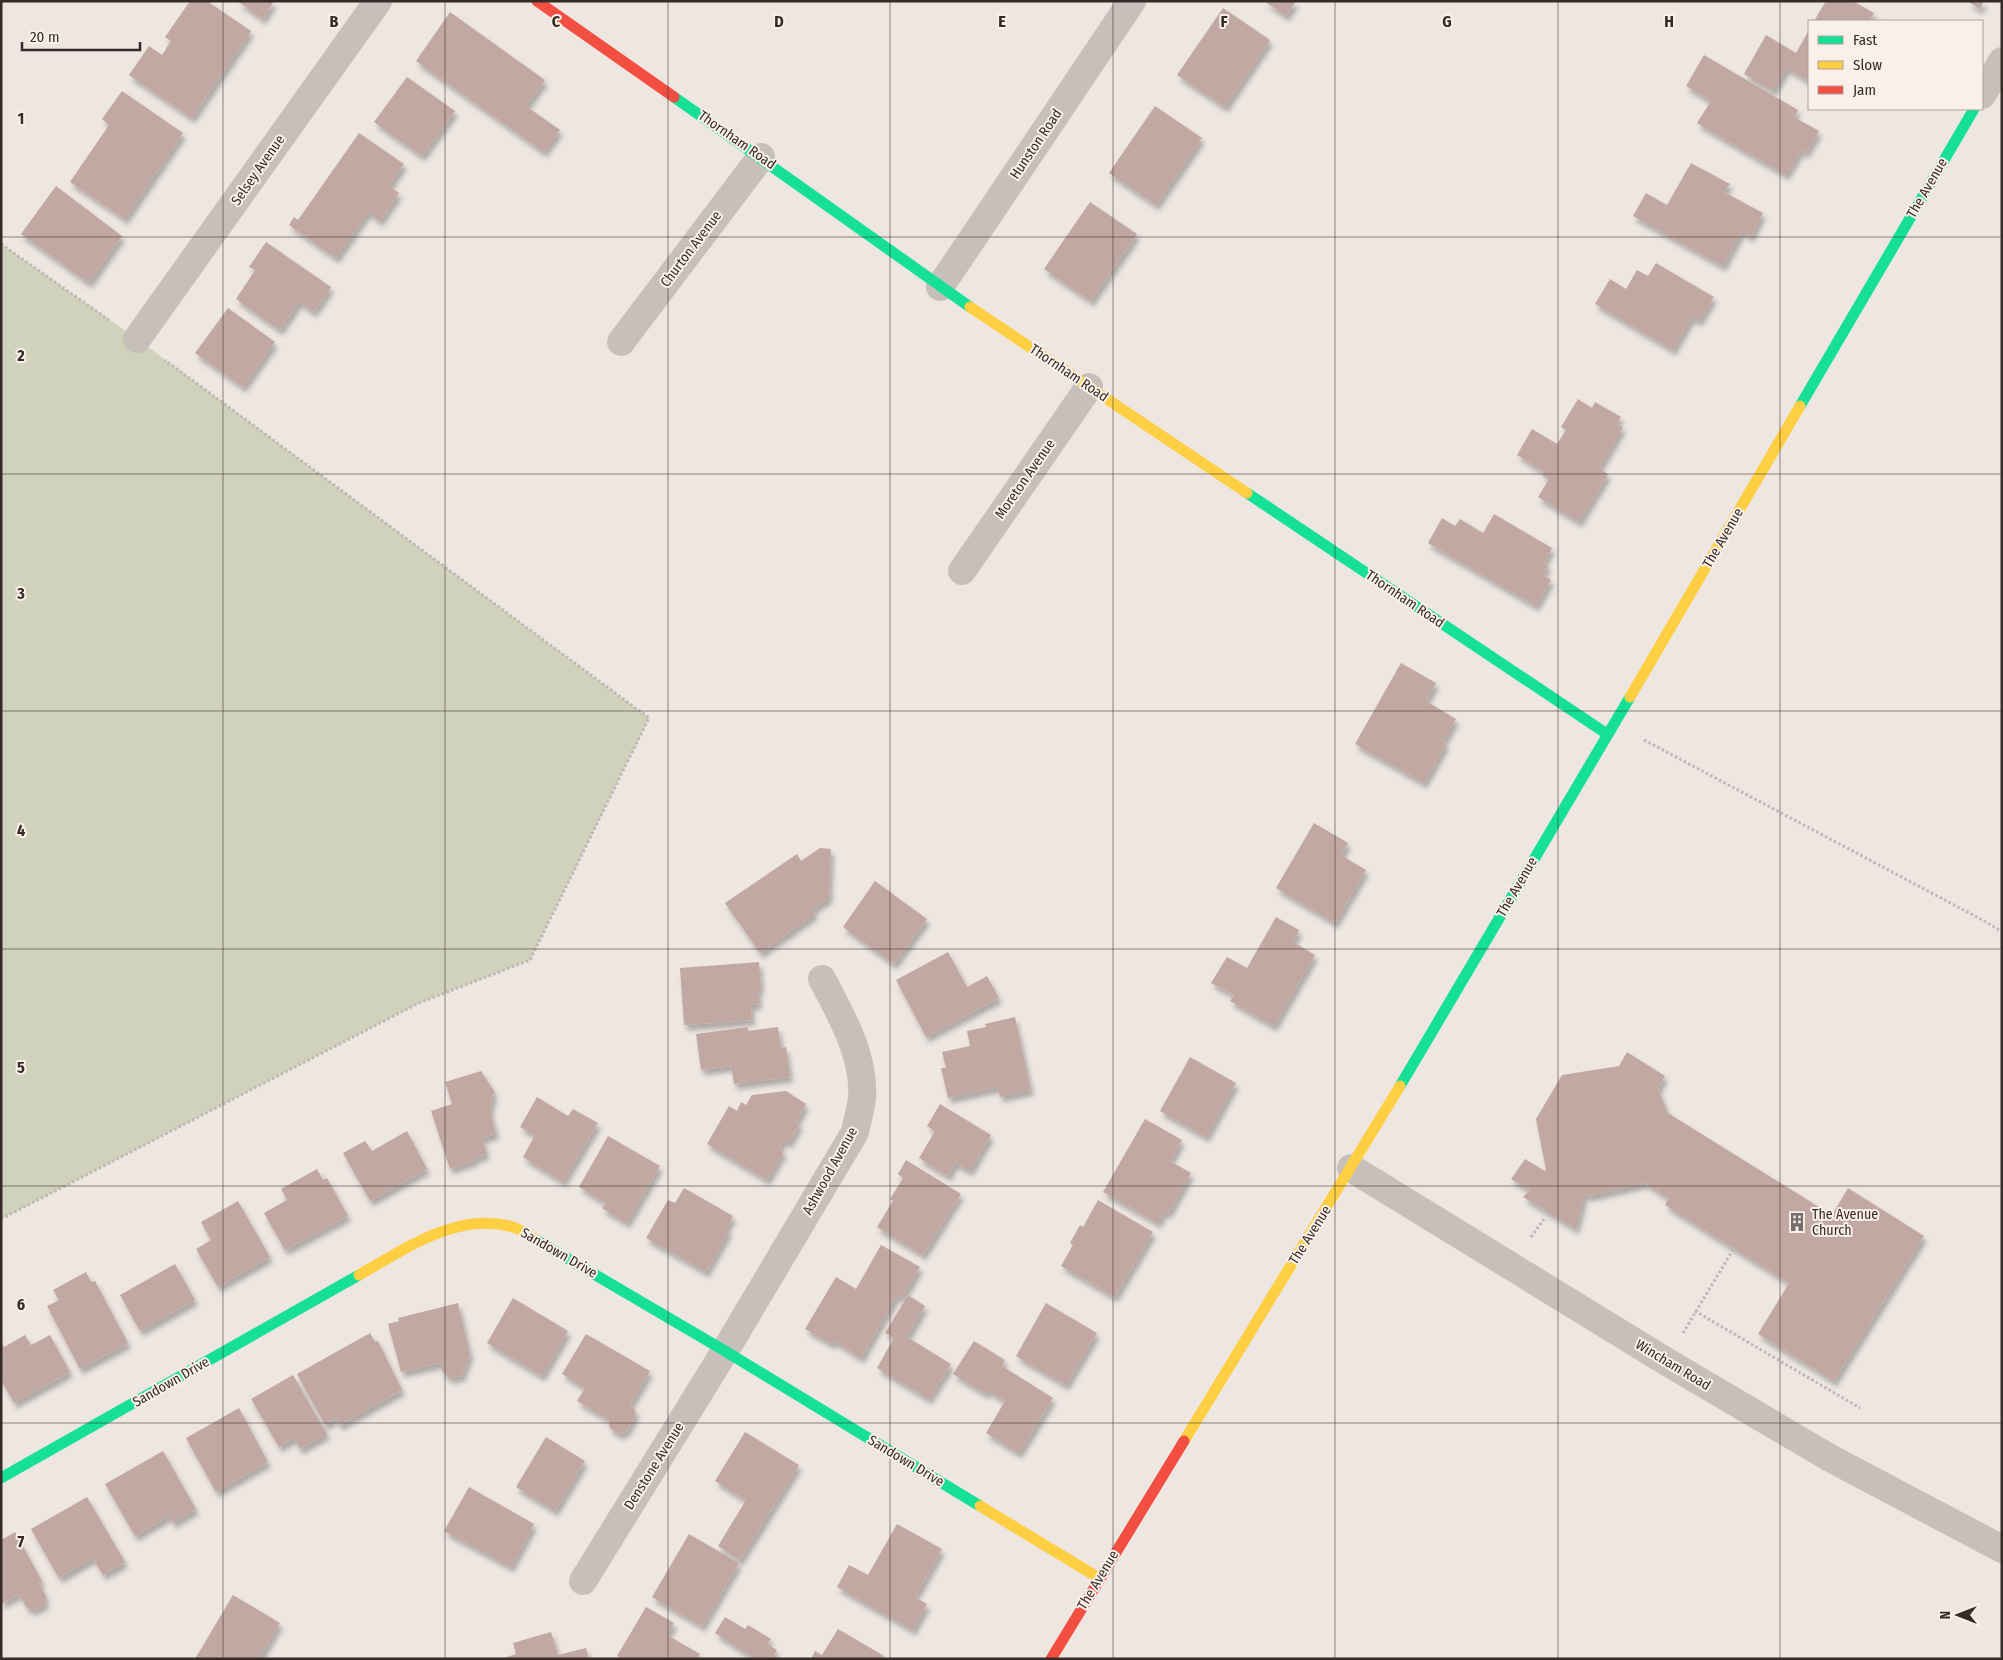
<svg xmlns="http://www.w3.org/2000/svg" width="2003" height="1660" font-family="'Fira Sans Condensed',sans-serif">
<style>
.green{fill:#d0d2bb}
.building{fill:#c1a8a2;filter:url(#shadow)}
.lines{fill:none;stroke-linecap:round;stroke-linejoin:round}
.path{stroke:#bfb7b3;stroke-width:3;stroke-dasharray:2.5 2.5;stroke-linecap:butt}
.street{stroke:#c7bfba;stroke-width:28}
.fast{stroke:#16e098;stroke-width:11}
.slow{stroke:#ffcf43;stroke-width:11}
.jam{stroke:#f24e42;stroke-width:11}
.grid{fill:none;stroke:#372b28;stroke-width:1;stroke-opacity:0.55}
.labels{text-anchor:middle;dominant-baseline:central;stroke-width:4;stroke-linejoin:round;paint-order:stroke}
.street-label{font-size:14px;fill:#372b28;stroke:#faf0e9}
.poi-label{font-size:14px;fill:#372b28;stroke:#faf0e9;text-anchor:start}
.grid-label{font-size:16px;text-anchor:middle;font-weight:bold;fill:#372b28;stroke:#faf0e9;stroke-width:4;stroke-linejoin:round;paint-order:stroke}
</style>
<defs>
<filter id="shadow"><feDropShadow dx="3" dy="5.5" stdDeviation="2.5" flood-color="#0004"/></filter>
</defs>
<rect width="100%" height="100%" fill="#ede6e1"/>
<path class="green" d="M1,244L137,339L649,718L530,960L419,1003L1,1219Z"/>
<path class="building" d="M190,1H207L251,31L192,118L129,75L149,46L162,55L171,41L165,37Z
M237,1H274L263,19Z
M1264,1H1296L1286,16Z
M1826,1H1853L1874,13L1869,21H1814Z
M1967,1H1984L1980,9Z
M1223,8L1270,40L1225,107L1177,75Z
M450,12L545,80L526,106L560,130L544,152L416,61Z
M1809,30V81L1787,68L1773,91L1744,74L1766,35L1796,53Z
M1704,55L1798,110L1794,117L1819,131L1806,153L1801,150L1786,175L1697,123L1711,101L1686,86Z
M407,77L455,111L422,156L374,122Z
M122,91L183,133L125,219L70,182L109,125L102,119Z
M1155,106L1202,138L1156,205L1109,173Z
M359,133L404,164L389,186L399,193L380,221L368,212L336,258L289,225L294,217L298,220Z
M1691,163L1730,184L1724,192L1763,213L1751,237L1742,231L1723,266L1633,216L1646,193L1667,205Z
M56,186L122,236L89,283L21,234Z
M1090,202L1137,234L1091,301L1044,269Z
M266,242L331,287L314,312L299,302L280,330L236,299L255,270L249,267Z
M1656,263L1714,297L1699,321L1692,317L1673,350L1595,304L1610,279L1626,289L1637,270L1648,276Z
M228,308L275,342L243,387L195,353Z
M1578,399L1592,408L1595,402L1621,417L1616,424L1623,427L1599,468L1608,474L1579,522L1538,497L1549,479L1542,475L1544,472L1517,455L1532,429L1557,444L1566,430L1561,427Z
M1494,514L1552,548L1544,562L1548,565L1543,575L1551,580L1536,606L1428,543L1442,518L1455,526L1460,519L1483,533Z
M1401,663L1436,683L1426,701L1456,719L1443,742L1446,744L1424,783L1355,744Z
M1314,823L1348,843L1341,855L1366,870L1335,923L1276,888Z
M820,848L831,849L829,898L812,910L815,914L760,953L725,903L797,854L801,861Z
M875,881L927,919L894,964L843,927Z
M1276,917L1299,930L1293,942L1315,955L1274,1026L1230,1001L1234,995L1211,983L1227,957L1247,968Z
M948,952L967,987L987,976L999,998L926,1037L896,980Z
M759,962L761,989H758L759,1004L751,1005L752,1020L684,1025L680,968Z
M1015,1017L1031,1090L1000,1097L998,1087L948,1098L941,1068H946L942,1052L970,1046L967,1031L986,1027L985,1024Z
M748,1027V1031L778,1027L781,1048L786,1047L790,1077L734,1084L731,1066L701,1070L696,1034Z
M1627,1052L1665,1076L1658,1089L1668,1113L1832,1215L1848,1188L1924,1236L1834,1381L1758,1334L1789,1283L1665,1205L1669,1198L1645,1183L1589,1196L1585,1193L1576,1229L1523,1197L1530,1190L1511,1179L1525,1159L1545,1171L1546,1170L1536,1119L1562,1075L1619,1066Z
M1190,1057L1236,1083L1206,1137L1160,1111Z
M481,1071L494,1091L490,1111L496,1134L482,1138L487,1154L475,1158L476,1160L450,1169L431,1111L452,1104L445,1082Z
M786,1091L806,1104L796,1122L800,1124L789,1143L784,1140L779,1148L784,1151L767,1180L707,1144L729,1106L737,1111L741,1102L746,1105L752,1095Z
M537,1097L568,1116L573,1109L598,1123L563,1182L523,1157L535,1135L520,1127Z
M940,1104L991,1135L970,1171L955,1163L948,1176L919,1158L935,1131L927,1126Z
M1145,1119L1182,1140L1170,1161L1191,1173L1168,1214L1164,1211L1158,1223L1103,1192Z
M407,1131L427,1169L370,1201L343,1153L365,1141L372,1151Z
M608,1136L660,1166L627,1223L602,1208L606,1203L579,1187Z
M906,1160L961,1194L923,1255L877,1227L893,1201L890,1199L903,1178L898,1174Z
M317,1169L323,1180L327,1178L348,1216L285,1250L264,1213L287,1200L281,1189Z
M684,1188L733,1216L726,1229L729,1231L706,1272L646,1238L668,1200L675,1203Z
M1098,1200L1153,1232L1115,1297L1061,1266L1073,1245L1070,1243L1080,1225L1083,1227Z
M238,1201L270,1257L218,1287L196,1249L211,1240L201,1222Z
M881,1245L920,1267L902,1298L897,1295L861,1358L834,1341L832,1344L805,1329L836,1277L856,1289Z
M175,1264L195,1300L140,1331L120,1295Z
M86,1272L91,1282L95,1281L128,1343L80,1369L47,1306L59,1300L53,1290Z
M908,1295L925,1306L907,1337L951,1364L929,1399L877,1368L894,1338L885,1333Z
M513,1298L568,1331L542,1376L487,1343Z
M458,1303L470,1354L462,1376L450,1378L442,1371L441,1363L401,1372L388,1324L399,1321L398,1318Z
M1046,1303L1097,1333L1066,1385L1016,1356Z
M370,1333L375,1342L378,1341L402,1390L340,1425L336,1418L325,1425L297,1374Z
M586,1334L650,1371L630,1405L634,1408L636,1414L627,1431L619,1434L610,1428L608,1419L577,1401L585,1388L562,1374Z
M25,1335L31,1345L50,1335L70,1372L14,1403L1,1380V1342L4,1347Z
M974,1341L1005,1360L1002,1366L1053,1398L1019,1453L986,1433L1005,1401L987,1390L986,1394L953,1374Z
M293,1375L327,1434L300,1449L294,1438L279,1447L251,1399Z
M239,1408L268,1462L216,1492L186,1438Z
M745,1432L799,1465L740,1560L718,1546L746,1500L715,1481Z
M546,1437L585,1461L555,1511L516,1487Z
M163,1451L196,1509L173,1523L169,1516L135,1536L105,1484Z
M469,1487L534,1524L511,1567L444,1531Z
M87,1497L125,1562L103,1575L93,1558L59,1578L31,1529Z
M897,1524L942,1549L915,1597L927,1604L913,1630L837,1587L849,1565L868,1575Z
M15,1532L42,1581L39,1583L46,1596L45,1604L34,1610L27,1608L19,1594L1,1604V1540Z
M689,1534L739,1563L702,1626L652,1597Z
M233,1595L280,1623L259,1659H195Z
M646,1607L674,1623L667,1635L700,1654L697,1659H622L617,1656Z
M725,1617L745,1629L748,1625L771,1639L767,1644L777,1650L772,1659H756L715,1633Z
M838,1629L884,1656L882,1659H811L815,1651L822,1655Z
M551,1632L558,1655L586,1648L589,1659H501L516,1654L513,1643Z"/>
<g class="lines">
<path class="path" d="M1,244L109,320
M1644,740L1988,923L2002,932
M1,1219L419,1003L530,960L649,718L165,360
M1531,1237L1544,1219
M1695,1311L1860,1408
M1683,1333L1734,1248"/>
<path class="street" d="M1982,95L2002,61
M940,287L1132,1
M137,339L378,1
M621,342L761,157
M962,571L1089,387
M1351,1168L1667,1362L1830,1458L2002,1549
M583,1581L725,1351L855,1132C857,1121 861,1109 862,1098C865,1056 841,1015 822,979"/>
<path class="fast" d="M674,97L970,307
M1800,406L1974,109
M1247,493L1607,734
M1400,1086L1630,697
M536,1240L725,1351L980,1506
M1,1478L359,1275"/>
<path class="slow" d="M970,307L1247,493
M1630,697L1800,406
M359,1275C405,1249 457,1211 513,1227C521,1229 529,1236 536,1240
M1184,1441L1400,1086
M980,1506L1099,1578"/>
<path class="jam" d="M537,1L674,97
M1051,1659L1184,1441"/>
</g>
<path class="grid" d="M223,1V1659M445,1V1659M668,1V1659M890,1V1659M1113,1V1659M1335,1V1659M1558,1V1659M1780,1V1659M1,237H2002M1,474H2002M1,711H2002M1,949H2002M1,1186H2002M1,1423H2002"/>
<defs>
<g id="building-bare" transform="scale(1.5)"><path d="M-4-6H4V6H1V3H-1V6H-4ZM-2.5-4.3h1.7v1.8h-1.7ZM.8-4.3h1.7v1.8H.8ZM-2.5-1h1.7V.8h-1.7ZM.8-1h1.7V.8H.8Z" fill="#776c69" stroke="#faf0e9" stroke-width="2.5" paint-order="stroke"/></g>
</defs>
<g fill-rule="evenodd">
<use href="#building-bare" x="1797" y="1222"/>
</g>
<g class="labels">
<g class="street-label">
<text transform="translate(737 140) rotate(35)">Thornham Road</text>
<text transform="translate(1036 144) rotate(-56)">Hunston Road</text>
<text transform="translate(258 170) rotate(-55)">Selsey Avenue</text>
<text transform="translate(1927 188) rotate(-60)">The Avenue</text>
<text transform="translate(691 249) rotate(-53)">Churton Avenue</text>
<text transform="translate(1069 373) rotate(34)">Thornham Road</text>
<text transform="translate(1025 479) rotate(-55)">Moreton Avenue</text>
<text transform="translate(1723 538) rotate(-60)">The Avenue</text>
<text transform="translate(1405 599) rotate(34)">Thornham Road</text>
<text transform="translate(1517 887) rotate(-60)">The Avenue</text>
<text transform="translate(830 1171) rotate(-61)">Ashwood Avenue</text>
<text transform="translate(1310 1235) rotate(-58)">The Avenue</text>
<text transform="translate(559 1253) rotate(30)">Sandown Drive</text>
<text transform="translate(1673 1365) rotate(31)">Wincham Road</text>
<text transform="translate(171 1382) rotate(-30)">Sandown Drive</text>
<text transform="translate(906 1461) rotate(31)">Sandown Drive</text>
<text transform="translate(654 1466) rotate(-58)">Denstone Avenue</text>
<text transform="translate(1098 1580) rotate(-59)">The Avenue</text>
</g>
<g class="poi-label">
<text x="1812" y="1214">The Avenue<tspan x="1812" dy="16">Church</tspan></text>
</g>
</g>
<g class="grid-label">
<text x="334" y="27">B</text>
<text x="556" y="27">C</text>
<text x="779" y="27">D</text>
<text x="1002" y="27">E</text>
<text x="1224" y="27">F</text>
<text x="1447" y="27">G</text>
<text x="1669" y="27">H</text>
<text x="21" y="124">1</text>
<text x="21" y="361">2</text>
<text x="21" y="599">3</text>
<text x="21" y="836">4</text>
<text x="21" y="1073">5</text>
<text x="21" y="1310">6</text>
<text x="21" y="1547">7</text>
</g>
<rect width="2003" height="1660" fill="none" stroke="#372b28" stroke-width="5"/>
<rect x="1808" y="20" width="175" height="90" fill="#faf0e9" stroke="#aca19c"/>
<rect x="1818" y="36" width="25" height="8" fill="#16e098" stroke="#aca19c"/>
<text x="1853" y="45" font-size="15" fill="#372b28">Fast</text>
<rect x="1818" y="61" width="25" height="8" fill="#ffcf43" stroke="#aca19c"/>
<text x="1853" y="70" font-size="15" fill="#372b28">Slow</text>
<rect x="1818" y="86" width="25" height="8" fill="#f24e42" stroke="#aca19c"/>
<text x="1853" y="95" font-size="15" fill="#372b28">Jam</text>
<g transform="translate(1958 1615) rotate(270)" stroke="#faf0e9" stroke-width="4" paint-order="stroke">
<path d="M0-4L9 19L0 12L-9 19Z" fill="#372b28"/>
<text y="-8" font-size="14" font-weight="bold" text-anchor="middle" fill="#372b28">N</text>
</g>
<path d="M22 42v8h118v-8" fill="none" stroke="#372b28" stroke-width="2.5"/>
<text x="30" y="42" font-size="15" fill="#372b28" stroke="#faf0e9" stroke-width="4" paint-order="stroke">20 m</text>
</svg>
